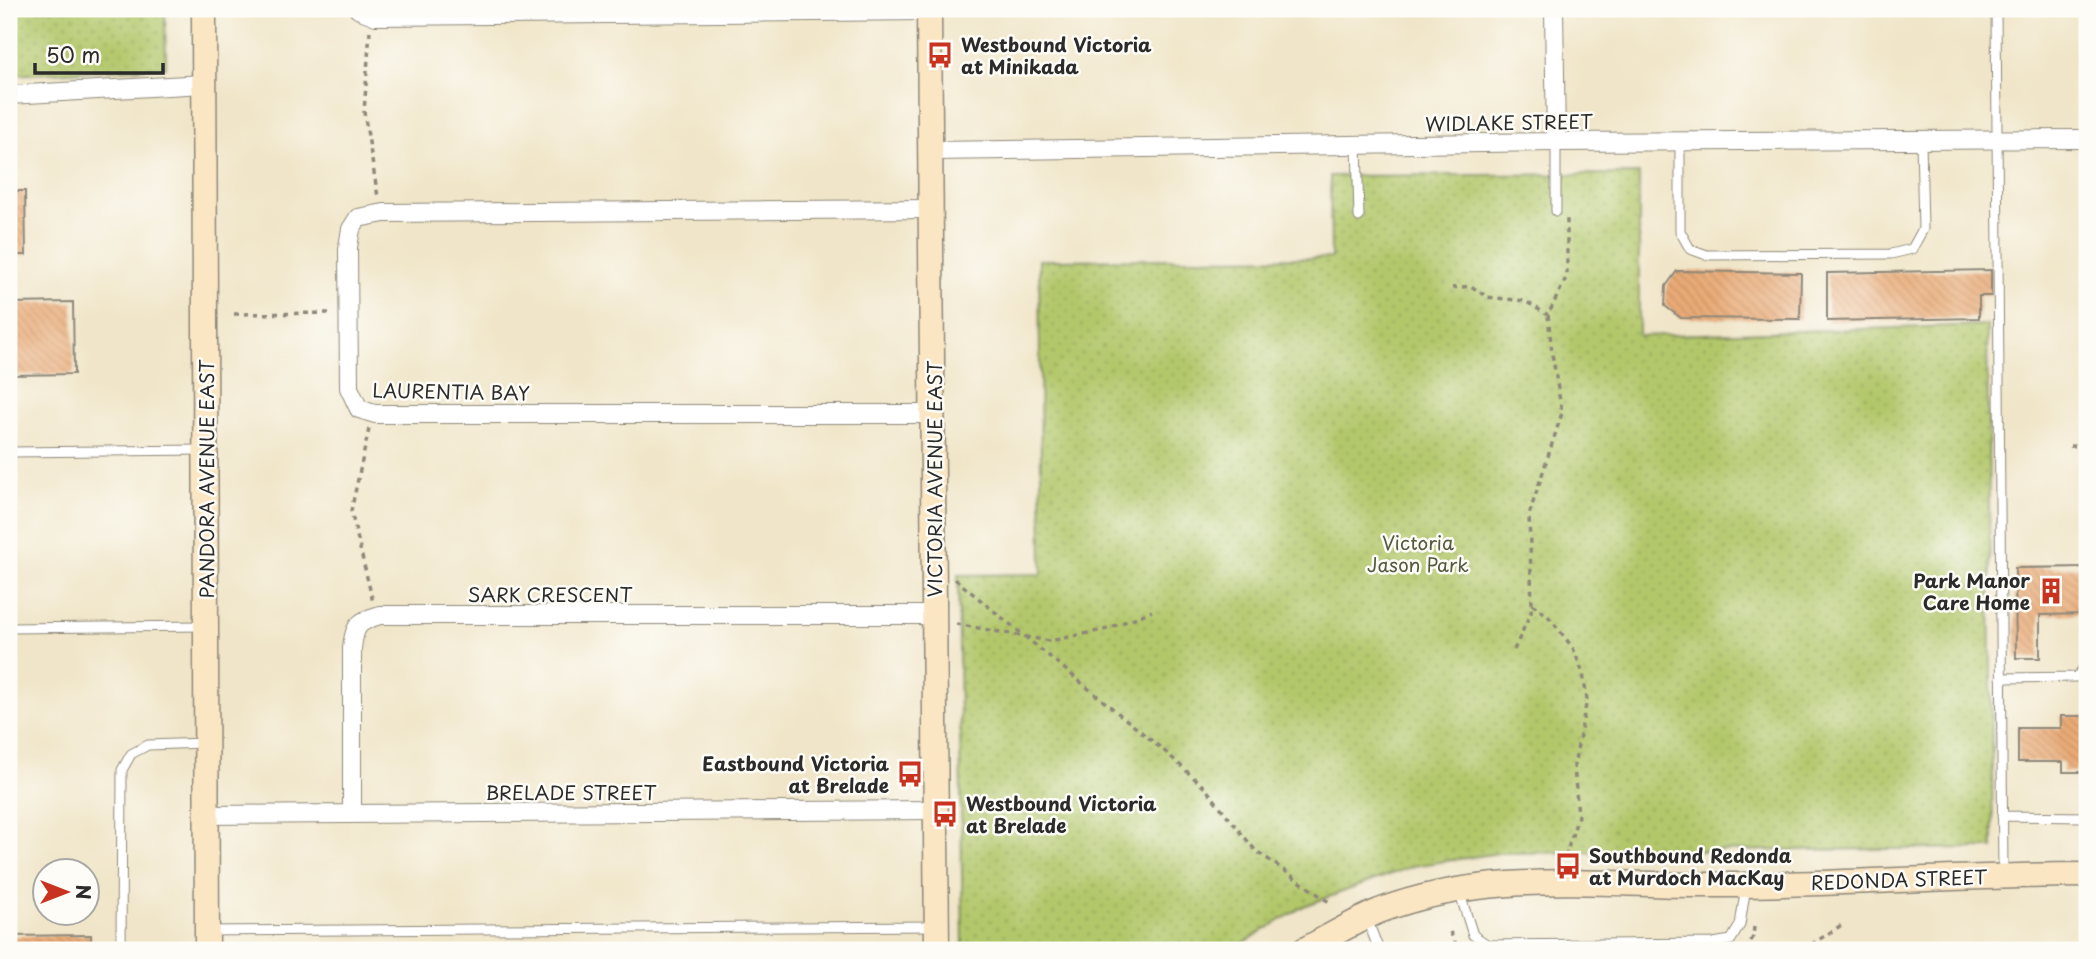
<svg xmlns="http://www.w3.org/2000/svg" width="2096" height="959" font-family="'Playpen Sans',sans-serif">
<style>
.park{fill:url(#park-dots);stroke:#6e794b;stroke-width:2}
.building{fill:url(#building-back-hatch)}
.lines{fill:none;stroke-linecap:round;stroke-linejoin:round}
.lane-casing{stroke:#8e887a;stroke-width:11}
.street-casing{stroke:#8e887a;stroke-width:20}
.secondary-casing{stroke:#8e887a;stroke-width:27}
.path{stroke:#8e887a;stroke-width:3.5;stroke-dasharray:5 5;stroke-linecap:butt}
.lane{stroke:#fff;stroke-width:9}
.street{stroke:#fff;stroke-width:18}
.secondary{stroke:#fbe6c4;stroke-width:24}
.labels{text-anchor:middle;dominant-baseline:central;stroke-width:5;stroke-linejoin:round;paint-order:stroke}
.poi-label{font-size:19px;font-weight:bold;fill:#2b2b2b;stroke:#fdfcf7;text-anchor:start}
.street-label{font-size:19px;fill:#2b2b2b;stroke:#fdfcf7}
.park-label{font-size:19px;fill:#545a3e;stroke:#fdfcf7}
</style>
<defs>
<pattern id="park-dots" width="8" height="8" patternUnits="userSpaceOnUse" patternTransform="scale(1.75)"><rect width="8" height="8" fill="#b2c76b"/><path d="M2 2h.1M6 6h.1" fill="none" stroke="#99ab5d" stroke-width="1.8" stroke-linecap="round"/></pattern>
<pattern id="building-back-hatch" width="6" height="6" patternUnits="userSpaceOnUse" patternTransform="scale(1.75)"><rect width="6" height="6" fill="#e9aa76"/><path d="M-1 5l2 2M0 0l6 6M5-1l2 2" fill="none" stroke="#c89266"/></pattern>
</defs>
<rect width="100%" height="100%" fill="#fdfcf7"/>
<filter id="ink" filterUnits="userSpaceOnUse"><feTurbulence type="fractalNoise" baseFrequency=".0143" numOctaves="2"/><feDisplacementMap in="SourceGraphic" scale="14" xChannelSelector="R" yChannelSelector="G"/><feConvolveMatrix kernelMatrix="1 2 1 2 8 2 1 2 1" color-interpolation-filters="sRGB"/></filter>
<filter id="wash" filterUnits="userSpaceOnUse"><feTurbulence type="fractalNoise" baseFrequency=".00686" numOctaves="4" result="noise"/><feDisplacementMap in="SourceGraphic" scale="28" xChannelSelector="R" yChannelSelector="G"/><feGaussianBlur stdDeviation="1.57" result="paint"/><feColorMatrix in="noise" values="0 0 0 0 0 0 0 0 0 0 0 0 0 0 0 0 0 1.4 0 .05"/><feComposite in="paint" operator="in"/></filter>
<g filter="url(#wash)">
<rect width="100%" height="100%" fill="#f0e5c8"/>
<path class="park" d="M9,9H165L166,67L9,75Z
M1639,174V336L1987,325L1993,848L1499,853L1413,866L1304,906L1232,950H963L958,575L1042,574L1039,260L1331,258L1330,176Z"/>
<g id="blocks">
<path class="building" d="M9,191H25L26,255H9Z
M1991,270V296H1979V318L1827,321V273Z
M1677,271L1801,273L1800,319L1681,318L1665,306L1666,286Z
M73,302L74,374L9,375V303Z
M2087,567V614L2040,615V658H2016L2015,568Z
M2061,716H2087V772H2063V762H2018V728H2061Z
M91,935V950H9V936Z"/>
</g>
</g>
<g filter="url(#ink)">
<use href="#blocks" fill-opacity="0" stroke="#8e887a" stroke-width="2"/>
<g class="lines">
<g class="lane-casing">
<path id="lane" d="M1996,9L2003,875
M1680,141V231L1690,249L1707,255L1891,254L1912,249L1923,229L1921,140
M1556,142V211
M1357,145L1359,217
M9,452L204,450
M9,628L205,626
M2001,678L2077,677L2087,663
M2002,816L2087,817
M1459,891L1473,935L1488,945L1713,943L1731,940L1740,925L1746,886
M1367,919L1379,950
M207,931L935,926
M121,950L122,770L131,754L148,745L205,743"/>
</g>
<g class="street-casing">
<path id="street" d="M358,9L376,16L929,11
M1554,9L1556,142
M9,95L204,84
M932,151L1556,142L2087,139
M932,209L384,213L358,218L351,229L348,247L349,388L359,409L375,414H933
M352,814V648C355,624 358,622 380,615H935
M207,815L936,810"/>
</g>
<g class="secondary-casing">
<path id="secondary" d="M204,9L207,950
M929,9L937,950
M1304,950C1329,937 1353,922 1379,911C1494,867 1612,887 1732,885C1850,884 1969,875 2087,875"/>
</g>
<path class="path" d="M370,31L364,112L378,197
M1452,288L1471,286L1487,297L1525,301L1548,315
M234,314L333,313
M369,429L351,511L373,602
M2070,446L2087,447
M955,579L1168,754L1205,788L1255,850L1329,902
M1532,604L1548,616L1573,648L1583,673L1587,700L1574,765L1578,816L1566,855
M956,624L1049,641L1104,630L1152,611
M1514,650L1531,612L1532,604L1529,515L1562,413L1552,353L1548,315L1567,276V215
M1450,932L1457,946L1462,950
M1746,950L1753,937L1754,927
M1803,950L1843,924"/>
<use href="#lane" class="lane"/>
<use href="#street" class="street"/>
<use href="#secondary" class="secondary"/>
</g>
</g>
<defs>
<g id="bus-bare" transform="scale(2.1)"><path d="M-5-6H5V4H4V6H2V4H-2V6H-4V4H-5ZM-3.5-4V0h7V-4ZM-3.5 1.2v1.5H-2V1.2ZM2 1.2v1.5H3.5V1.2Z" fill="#c8321e" stroke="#fdfcf7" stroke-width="2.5" paint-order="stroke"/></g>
<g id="building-bare" transform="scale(2.1)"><path d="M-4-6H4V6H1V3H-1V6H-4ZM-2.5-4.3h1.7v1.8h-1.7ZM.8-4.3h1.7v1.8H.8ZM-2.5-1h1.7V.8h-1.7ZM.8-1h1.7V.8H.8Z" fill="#c8321e" stroke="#fdfcf7" stroke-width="2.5" paint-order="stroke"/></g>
</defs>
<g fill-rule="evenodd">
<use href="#bus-bare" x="940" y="55"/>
<use href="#building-bare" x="2051" y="591"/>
<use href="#bus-bare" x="910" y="774"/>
<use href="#bus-bare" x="945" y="814"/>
<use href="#bus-bare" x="1568" y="866"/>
</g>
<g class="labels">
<g class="poi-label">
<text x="961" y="44">Westbound Victoria<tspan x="961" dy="22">at Minikada</tspan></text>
<text x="2030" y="580" text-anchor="end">Park Manor<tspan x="2030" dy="22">Care Home</tspan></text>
<text x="889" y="763" text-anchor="end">Eastbound Victoria<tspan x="889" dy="22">at Brelade</tspan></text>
<text x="966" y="803">Westbound Victoria<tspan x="966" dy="22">at Brelade</tspan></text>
<text x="1589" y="855">Southbound Redonda<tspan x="1589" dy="22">at Murdoch MacKay</tspan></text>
</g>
<g class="street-label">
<text transform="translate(1509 122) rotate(-1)">WIDLAKE STREET</text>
<text transform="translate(451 391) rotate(1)">LAURENTIA BAY</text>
<text transform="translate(206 479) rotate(-90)">PANDORA AVENUE EAST</text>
<text transform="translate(934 479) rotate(-90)">VICTORIA AVENUE EAST</text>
<text x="550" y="594">SARK CRESCENT</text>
<text x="571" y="792">BRELADE STREET</text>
<text transform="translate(1899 879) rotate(-2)">REDONDA STREET</text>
</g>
<g class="park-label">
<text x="1418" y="542">Victoria<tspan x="1418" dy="22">Jason Park</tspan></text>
</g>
</g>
<rect width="2096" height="959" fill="none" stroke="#fdfcf7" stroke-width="35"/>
<g transform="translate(66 892) rotate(90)"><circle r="33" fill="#fdfcf7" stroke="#a9a8a5" stroke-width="2"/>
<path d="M0-5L12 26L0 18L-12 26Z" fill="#c8321e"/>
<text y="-10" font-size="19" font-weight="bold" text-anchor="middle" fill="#2b2b2b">N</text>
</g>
<path d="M35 63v10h128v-10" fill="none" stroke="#2b2b2b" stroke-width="3.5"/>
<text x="46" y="63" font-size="21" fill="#2b2b2b" stroke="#fdfcf7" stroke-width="5" paint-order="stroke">50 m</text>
</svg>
